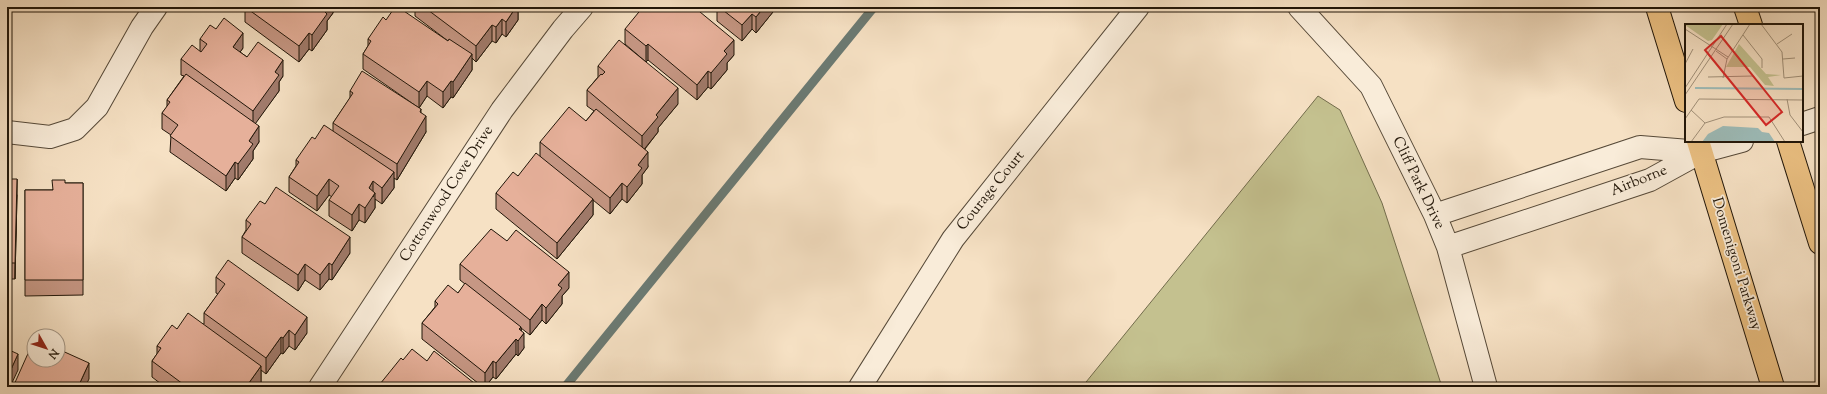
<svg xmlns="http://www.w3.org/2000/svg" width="1827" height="394" font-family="'Sorts Mill Goudy',serif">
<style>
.green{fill:#c4c18f;stroke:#726c4c}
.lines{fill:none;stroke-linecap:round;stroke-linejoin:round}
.stream{stroke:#6b7a73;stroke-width:9}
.minor-casing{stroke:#564938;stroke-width:24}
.major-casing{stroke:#211609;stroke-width:24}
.minor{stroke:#f9ecd9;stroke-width:22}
.major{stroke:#ebc082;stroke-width:22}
.wall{fill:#c69784;stroke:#211609}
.shaded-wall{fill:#a17b6c;stroke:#211609}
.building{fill:#e6b09a;stroke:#211609}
.labels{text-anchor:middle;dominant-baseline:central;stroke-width:3.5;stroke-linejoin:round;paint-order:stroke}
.street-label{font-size:15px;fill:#211609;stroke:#f9ecd9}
.inset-river{fill:none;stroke:#9dbcb9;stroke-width:2}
.inset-road{fill:none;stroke:#a19079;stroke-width:1}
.view{fill:#d62828;fill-opacity:0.15;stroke:#d62828;stroke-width:2}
.inset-edge{fill:none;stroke:#211609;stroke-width:2}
</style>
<rect width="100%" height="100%" fill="#f6e1c4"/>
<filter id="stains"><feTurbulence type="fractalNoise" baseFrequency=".005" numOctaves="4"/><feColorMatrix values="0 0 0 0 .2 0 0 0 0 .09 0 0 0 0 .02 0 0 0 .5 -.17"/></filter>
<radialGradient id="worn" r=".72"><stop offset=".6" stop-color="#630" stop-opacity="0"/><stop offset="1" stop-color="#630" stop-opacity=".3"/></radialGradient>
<path class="green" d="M1318,96L1340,110L1382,203L1442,387H1082Z"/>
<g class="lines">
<path class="stream" d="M565,387L874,7"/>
<g class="minor-casing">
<path id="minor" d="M1299,7L1371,86L1435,215L1448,247L1486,387
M1802,124L1820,118
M7,132L50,137L75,129L97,107L142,27L156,7
M1435,215L1640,147L1701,152
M1448,247L1650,180L1701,152L1742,141
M320,387L502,110L563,29L582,7
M860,387L953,239L1138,7"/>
</g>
<g class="major-casing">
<path id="major" d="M1657,7L1686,101
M1745,7L1751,25
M1698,141L1773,387
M1788,141L1820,243"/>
</g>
<use href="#minor" class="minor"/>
<use href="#major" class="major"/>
</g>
<path class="wall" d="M245,7H333V13L327,21V30L312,51L309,49L299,62L245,22Z
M415,7H518V20L506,37L502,34L496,43L492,41L476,62L472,58V70L453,98L451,97L443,108L427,96L419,108L363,69V54L368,46V39L386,20L448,41L415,16Z
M702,7H708L706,10Z
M717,7H777L756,33L752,29L742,41L717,21Z
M625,29L734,55L727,63V70L711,89L708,87L697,100L648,60L646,62L625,44Z
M200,39L243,48L240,52L247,57L283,76L279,82V91L255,123L259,142L253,151V159L238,180L235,178L226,191L170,152L171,135L162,129V113L167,107V100L184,76L181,75V59L200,51Z
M598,66L678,104L658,128V132L645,149L648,167L642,175V184L627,203L622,199L610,214L593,200V215L557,259L496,209V193L518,176L540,157V142L586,121L594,111L587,106V90L598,77Z
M350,91L421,113L426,132L397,180L394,178V188L382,204L375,199V208L365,223L359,220L352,231L329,216V200L332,197L329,195L317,211L289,192V177L296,166V160L315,139L333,131V123L350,98Z
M7,179L17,195L15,279H7Z
M65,183H83V295L25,296V190H52Z
M265,204L350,253L332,280L329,279L320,290L305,280L298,291L242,253V237L246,230V220Z
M507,241L569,288L562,296V304L546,324L542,320L530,335L521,328L524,348L518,356L516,354L496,379L493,377L485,387H483L422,339V323L435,307V301L458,293L465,284L460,280V264Z
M216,277L307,333L295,350L289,346L283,354L281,353L266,374L261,370V382L257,387H165L152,377V361L157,354V346L177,329L204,324V313L218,294L216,293Z
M403,360L427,361L479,387H380V384Z"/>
<path class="shaded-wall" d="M326,7H333V13L327,21V30L312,51V35Z
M516,7H518V20L506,37V22Z
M764,7H777L756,33V17Z
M752,14V29L742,41V25Z
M502,19V34L496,43V27Z
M492,25V41L476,62V46Z
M243,33V48L233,62V47Z
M309,33V49L299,62V46Z
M734,40V55L727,63V70L711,89V73L724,51Z
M648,44V60L646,62V46Z
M472,54V70L453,98V82Z
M283,60V76L279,82V91L253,127V111L275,72Z
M708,71V87L697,100V85Z
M427,81V96L419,108V92Z
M451,81V97L443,108V92Z
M678,88V104L658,128V132L642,152V136L656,115Z
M421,109V124L426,116V132L397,180V164Z
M259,126V142L253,151V159L238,180V164L249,141Z
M648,152V167L642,175V184L627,203V187L638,165Z
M235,162V178L226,191V176Z
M394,172V188L382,204V188Z
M17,179V195L15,279V263Z
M329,179V195L317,211V196Z
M373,181V197L375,193V208L365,223V208L369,188Z
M622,183V199L610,214V198Z
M593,199V215L557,259V243Z
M359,204V220L352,231V215Z
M350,237V253L332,280V265Z
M329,263V279L320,290V275Z
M305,264V280L298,291V275Z
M569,272V288L562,296V304L546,324V308L558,285Z
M542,304V320L530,335V320Z
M307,317V333L295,350V335Z
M521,327V337L524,333V348L518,356V341L519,329Z
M289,330V346L283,354V338Z
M281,337V353L266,374V358Z
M516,339V354L496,379V363Z
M18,354V370L10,387H7V378Z
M493,361V377L485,387V373Z
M89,363V379L85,387H78Z
M261,366V382L257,387H246Z"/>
<path class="building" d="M245,7H326L324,11L327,14L312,35L309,33L299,46Z
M395,7H398L448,41L449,39L472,54L453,82L451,81L443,92L427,81L419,92L363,54L371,41L368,39L383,17L386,20Z
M424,7H516L506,22L502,19L496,27L492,25L476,46Z
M643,7H694L734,40L724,51L727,54L711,73L708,71L697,85L648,44L646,46L625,29Z
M719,7H764L756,17L752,14L742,25Z
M224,18L243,33L233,47L247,57L258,42L283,60L275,72L279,75L253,111L181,59L192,45L201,52L207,44L200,39L210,25L216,29Z
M619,40L678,88L656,115L658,117L642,136L587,90L601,74L602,75L605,72L598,66Z
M362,71L421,109L420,112L426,116L397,164L333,123L353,93L350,91Z
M186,74L259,126L249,141L253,144L238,164L235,162L226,176L170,136L178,125L162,113L170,102L167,100Z
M569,107L586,121L596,109L648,152L638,165L642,168L627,187L622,183L610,198L540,142Z
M324,125L394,172L382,188L373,181L369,188L375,193L365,208L359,204L352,215L329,200L339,186L329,179L317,196L289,177L299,162L296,160L312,137L315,139Z
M536,153L593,199L557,243L496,193L513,172L518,176Z
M7,179H17L15,263H7Z
M52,180H65V183H83V280H25V190H53Z
M276,187L350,237L332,265L329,263L320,275L305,264L298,275L242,237L251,224L246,220L260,201L265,204Z
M491,229L507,241L516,230L569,272L558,285L562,288L546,308L542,304L530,320L460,264Z
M228,260L307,317L295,335L289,330L283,338L281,337L266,358L204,313L225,284L216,277Z
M465,283L521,327L519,329L524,333L518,341L516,339L496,363L493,361L485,373L422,323L438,304L435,301L448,285L458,293Z
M188,313L261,366L246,387H187L152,361L161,348L157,346L172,325L177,329Z
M34,340V360H58V349L89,363L78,387H13Z
M7,349L18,354L7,378Z
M412,349L427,361L434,351L479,387H384L380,384L401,358L403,360Z"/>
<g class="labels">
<g class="street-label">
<text transform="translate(1639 181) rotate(-22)">Airborne</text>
<text transform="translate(1418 183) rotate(64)">Cliff Park Drive</text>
<text transform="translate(991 191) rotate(-51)">Courage Court</text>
<text transform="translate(447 194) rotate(-57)">Cottonwood Cove Drive</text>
<text transform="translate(1736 264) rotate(73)">Domenigoni Parkway</text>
</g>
</g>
<g transform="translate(1685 24)">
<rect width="118" height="118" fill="#f6e1c4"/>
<path d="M38,0L27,16L23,17L0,1ZM54,20L81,50L96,51L83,53L89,62L80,61L65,43H41Z" fill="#c4c18f"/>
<path d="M38,102L73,104L77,108L84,109L90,118H17L23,110Z" fill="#9dbcb9"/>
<path class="inset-river" d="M10,64L118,65"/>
<path class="inset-road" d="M76,0L97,28L99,54L118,52M0,5L43,33M58,11L77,35V44M92,20L107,10M31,27L42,35M98,35L110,34M0,40L8,25M23,53L68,52M38,54L42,35L65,0M0,64L42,0M0,71L48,0M102,75L105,91L118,108M6,86L20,99M0,95L14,75L118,76M6,118L20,99L39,93H84L100,118"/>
<path class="view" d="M36,12L97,88L81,101L20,26Z"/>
<rect width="118" height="118" class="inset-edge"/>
</g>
<rect width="1827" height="394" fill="none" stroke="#f6e1c4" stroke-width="24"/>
<rect x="8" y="8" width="1811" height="378" fill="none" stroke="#211609" stroke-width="2"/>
<rect x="12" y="12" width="1803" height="370" fill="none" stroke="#211609"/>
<g transform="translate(46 348) rotate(129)"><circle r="19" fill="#f9ecd9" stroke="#a39686"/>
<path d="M0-3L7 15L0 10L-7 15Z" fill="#8f2418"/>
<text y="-6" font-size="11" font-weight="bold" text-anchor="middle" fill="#211609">N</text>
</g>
<rect width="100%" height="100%" filter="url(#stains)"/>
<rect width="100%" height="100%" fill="url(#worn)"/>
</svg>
